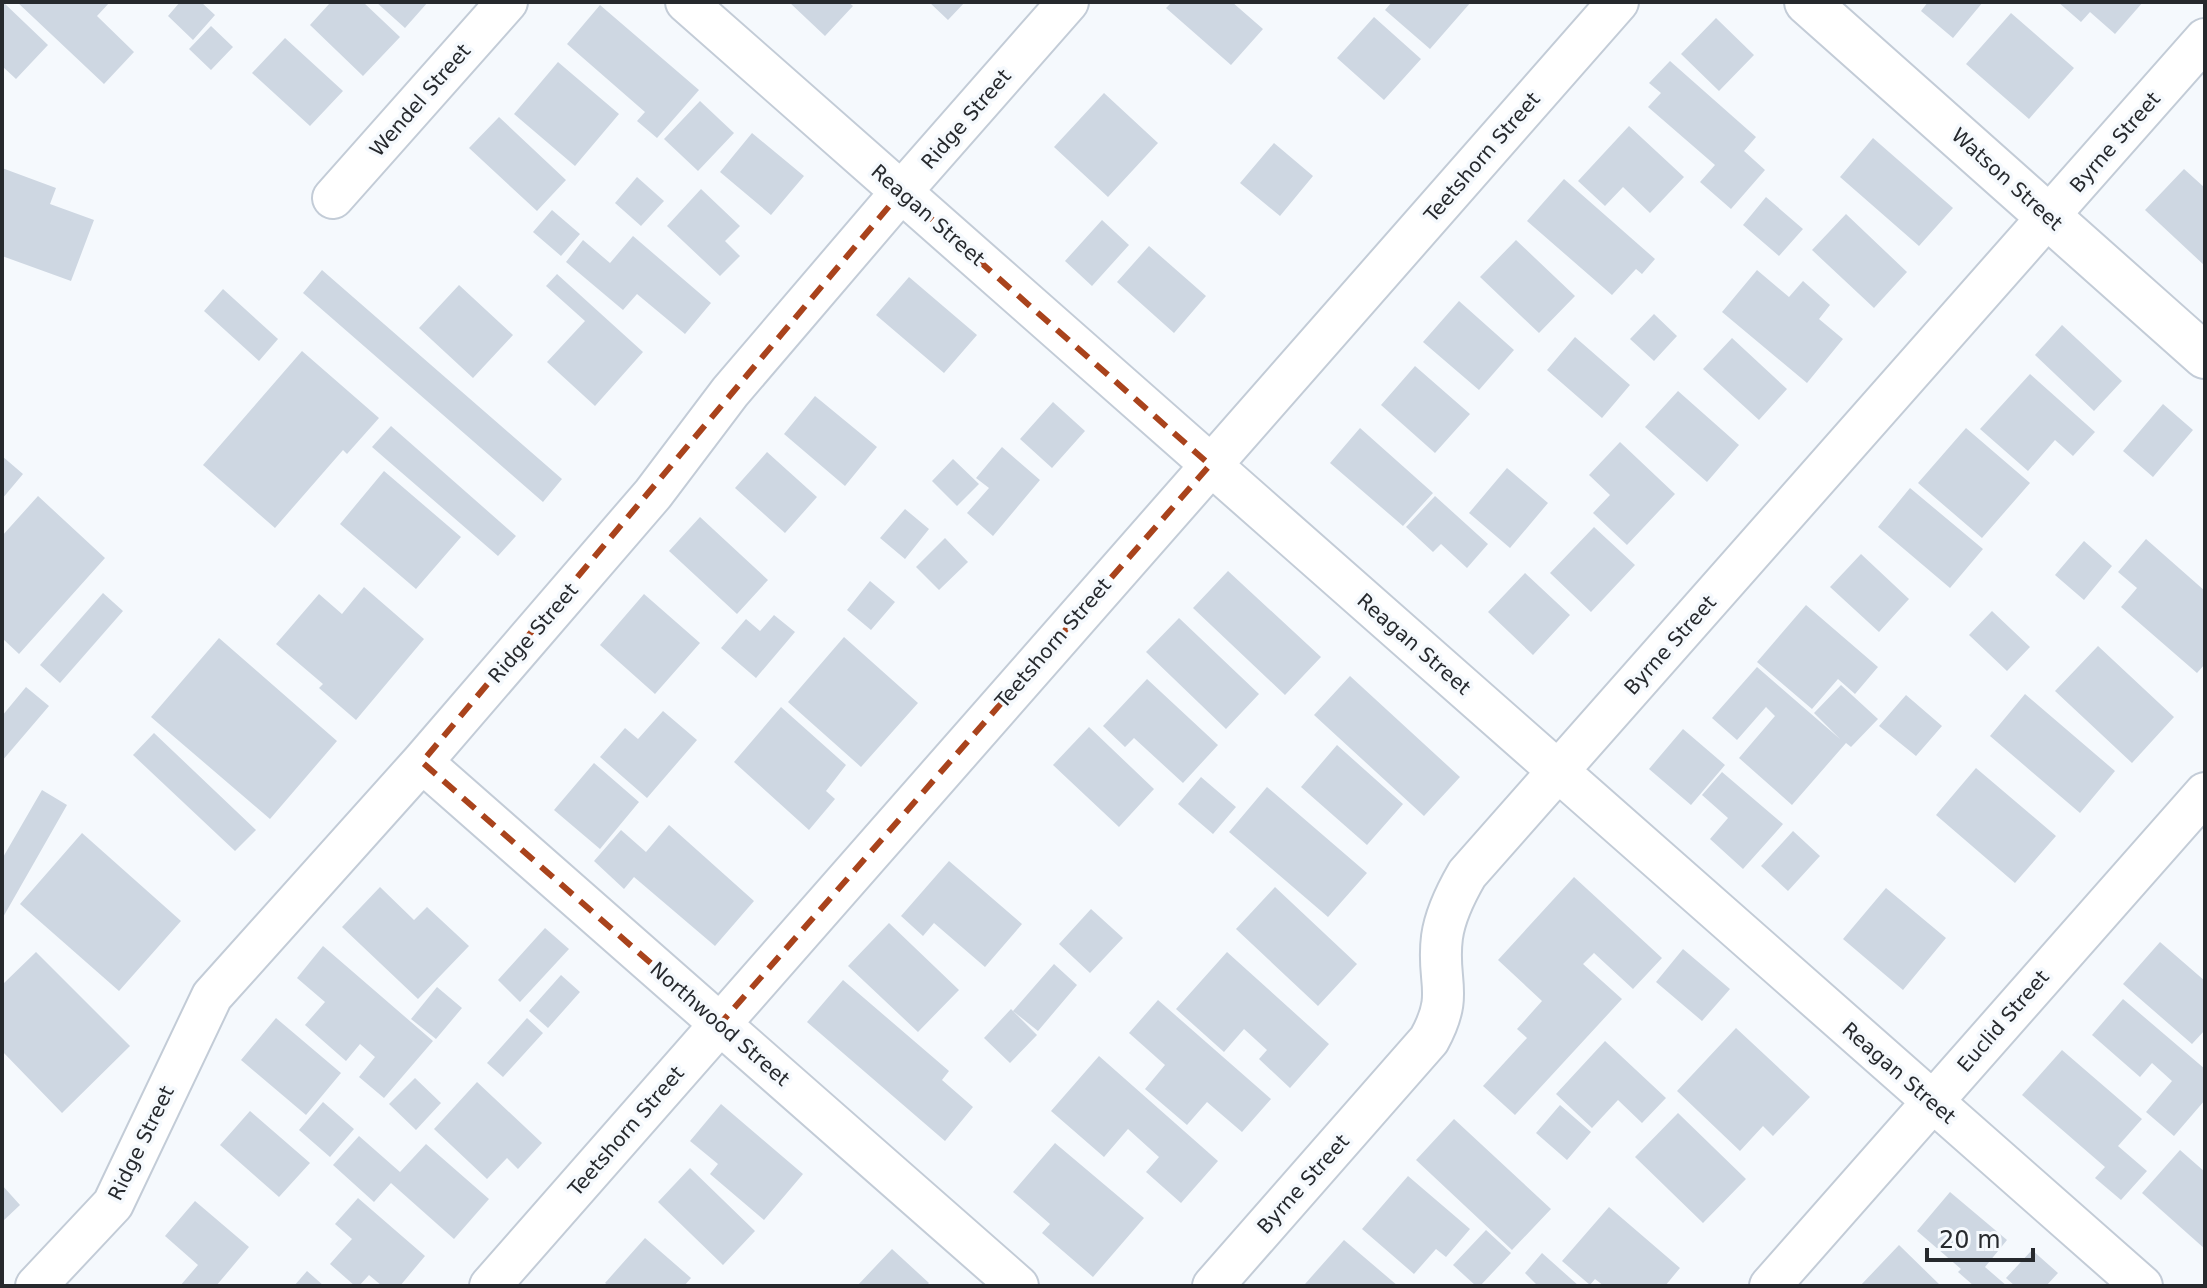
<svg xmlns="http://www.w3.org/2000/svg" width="2207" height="1288" font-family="'DejaVu Sans',sans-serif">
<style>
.building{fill:#ced7e2}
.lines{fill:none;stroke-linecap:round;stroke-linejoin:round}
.minor-casing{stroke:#c3ccd7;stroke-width:44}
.tertiary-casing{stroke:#c3ccd7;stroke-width:48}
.minor{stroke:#fff;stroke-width:40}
.tertiary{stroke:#fff;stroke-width:44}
.marked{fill:none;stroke:#a9431c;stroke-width:6;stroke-dasharray:16 10;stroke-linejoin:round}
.labels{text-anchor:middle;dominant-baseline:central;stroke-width:7;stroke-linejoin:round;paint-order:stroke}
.street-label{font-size:20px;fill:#26292d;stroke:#f5f9fd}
</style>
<rect width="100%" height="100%" fill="#f5f9fd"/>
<path class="building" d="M3,2L48,45L16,79L2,66Z
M17,2H110L97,16L134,52L104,84Z
M180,2H201L215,15L193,40L168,16Z
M327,2H363L400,37L363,76L310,25L329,4Z
M376,2H428L405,28Z
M789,2H848L853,6L825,36Z
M929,2H965L948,20Z
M1172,2H1232L1263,29L1231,65L1166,8Z
M1392,2H1471L1430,49L1385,10Z
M1928,2H1983L1953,38L1921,11Z
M2058,2H2143L2115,34L2090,12L2081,22Z
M600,5L699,90L657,138L637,121L645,112L567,44Z
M2011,13L2074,68L2029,119L1966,64Z
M1374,17L1421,59L1384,100L1337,58Z
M1716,18L1754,55L1719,91L1681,54Z
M211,26L233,47L211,70L189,49Z
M285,38L343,91L310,126L252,73Z
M1670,61L1756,137L1744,151L1765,170L1731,209L1700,182L1715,165L1648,107L1661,93L1649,83Z
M558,62L619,114L575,166L514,114Z
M1104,93L1158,143L1108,197L1054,147Z
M700,101L734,133L698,171L664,139Z
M499,117L566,180L537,211L469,148Z
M1629,126L1684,177L1650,213L1623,187L1605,206L1578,181Z
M752,133L804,176L771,215L720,172Z
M1873,138L1953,208L1919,246L1840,177Z
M1274,143L1313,176L1280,216L1240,183Z
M2,168L56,188L50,204L94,220L71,281L2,256Z
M2184,169L2205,188V266L2145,210Z
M637,177L664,201L641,226L615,203Z
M1564,179L1655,259L1642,274L1636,269L1612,295L1527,221Z
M701,189L740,226L725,241L740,256L720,276L667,226Z
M1766,197L1803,229L1779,256L1743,225Z
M552,210L580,234L561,256L533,232Z
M1846,214L1907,272L1874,308L1812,250Z
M1102,220L1129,245L1092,286L1065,261Z
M633,236L711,303L685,334L637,294L623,310L566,262L583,240L610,263Z
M1516,240L1575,296L1539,333L1480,277Z
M1149,246L1206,296L1174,333L1117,282Z
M322,270L562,479L543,502L303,293Z
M1757,270L1789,297L1803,281L1830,305L1819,319L1843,339L1807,383L1722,312Z
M557,274L643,352L595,406L547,362L585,321L546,286Z
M909,277L977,335L944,373L876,315Z
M459,285L513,335L473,378L419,328Z
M223,289L278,339L259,361L204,311Z
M1459,301L1514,350L1479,390L1423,342Z
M1654,314L1677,336L1654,361L1630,339Z
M2062,325L2122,381L2094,411L2035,355Z
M1575,337L1630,385L1602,418L1547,370Z
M1732,338L1787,389L1759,420L1703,369Z
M302,351L379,418L347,454L343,450L275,528L203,465Z
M1415,366L1470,414L1435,453L1381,405Z
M2030,374L2095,432L2073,456L2055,440L2028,471L1980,429Z
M1678,391L1739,445L1707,482L1645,427Z
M815,396L877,447L845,486L784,434Z
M1053,402L1085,431L1052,468L1020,439Z
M2163,404L2193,430L2153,477L2123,451Z
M391,426L516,536L498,556L372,447Z
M1360,428L1433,493L1403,526L1330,463Z
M1966,428L2030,483L1982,538L1918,483Z
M1620,442L1675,494L1627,545L1593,513L1610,495L1589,475Z
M1002,447L1040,480L993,536L967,513L989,488L976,478Z
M767,452L817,497L785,533L735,488Z
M2,456L23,474L2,499Z
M953,459L979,484L957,506L932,481Z
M1507,468L1548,503L1510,548L1469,513Z
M384,471L461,537L416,589L340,524Z
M1910,488L1983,549L1950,588L1878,527Z
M38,496L105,558L19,654L2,638V536Z
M1435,496L1488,544L1467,568L1441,544L1433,552L1406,527Z
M905,509L929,529L905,559L880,538Z
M700,517L768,580L737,614L669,551Z
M1594,527L1635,565L1591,612L1550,573Z
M945,538L968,562L939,590L916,567Z
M2146,539L2205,591V664L2197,673L2121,607L2137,588L2118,572Z
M2084,541L2112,566L2084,600L2055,575Z
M1861,554L1909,599L1879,632L1830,587Z
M1228,571L1321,657L1285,695L1193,608Z
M1525,573L1570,615L1533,655L1488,612Z
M870,581L895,602L871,630L847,610Z
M364,587L424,639L356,720L319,688L323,684L276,644L319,594L342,614Z
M103,593L123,611L60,683L40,665Z
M644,594L700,643L655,694L600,645Z
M1806,605L1878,667L1855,694L1838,679L1812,709L1757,662Z
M1992,611L2030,647L2007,671L1969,635Z
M774,615L795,632L756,678L721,648L746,619L760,631Z
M1179,618L1259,694L1226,729L1146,652Z
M844,637L918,703L861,767L788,702Z
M219,638L337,741L270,819L151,717Z
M2098,646L2174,717L2132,763L2055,691Z
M1757,667L1840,739L1814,713L1841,685L1878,719L1851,747L1846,743L1792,805L1739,758L1775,716L1766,707L1737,740L1712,718Z
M1350,676L1460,777L1424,816L1314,715Z
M1147,679L1218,745L1183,783L1134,738L1125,747L1103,726Z
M26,687L49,706L2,761V716Z
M2025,694L2115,771L2080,813L1990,736Z
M1906,695L1942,726L1916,756L1879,726Z
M781,707L846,765L826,791L835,799L809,830L734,762Z
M663,711L697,740L647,798L600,757L625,728L638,739Z
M1089,727L1154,789L1119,827L1053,765Z
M1683,729L1725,765L1691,805L1649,769Z
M154,733L256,830L235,851L133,755Z
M1337,745L1403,804L1367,845L1301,787Z
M594,763L639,802L600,849L554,810Z
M1976,768L2056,836L2015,883L1936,815Z
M1722,772L1783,824L1743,869L1710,839L1728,818L1702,795Z
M1201,777L1236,807L1213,834L1178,804Z
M1267,787L1367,873L1328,917L1229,832Z
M42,790L67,805L2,919V859Z
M669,825L754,901L715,946L634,877L624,889L594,861L621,830L646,852Z
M1793,831L1820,856L1788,891L1761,866Z
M82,833L181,921L119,991L20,904Z
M949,861L1022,924L985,967L934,923L923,936L901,916Z
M1574,877L1662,958L1633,989L1594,953L1583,964L1622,999L1515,1115L1483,1086L1527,1038L1517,1029L1542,1001L1498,960Z
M380,887L414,920L427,907L469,946L418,999L342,927Z
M1275,887L1357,964L1318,1006L1236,929Z
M1886,888L1946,938L1903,990L1843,939Z
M1091,909L1123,938L1090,973L1059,944Z
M889,923L959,990L918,1032L848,966Z
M545,928L569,949L520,1002L498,980Z
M2160,942L2205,981V1030L2192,1044L2123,984Z
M323,946L433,1041L384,1098L359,1077L375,1057L360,1044L346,1061L305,1025L325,1002L297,978Z
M1683,949L1730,989L1702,1021L1656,982Z
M36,952L130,1046L62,1113L2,1051V985Z
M1227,952L1329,1044L1290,1088L1259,1059L1267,1050L1244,1029L1224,1052L1176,1009Z
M1054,964L1077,985L1038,1031L1013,1011Z
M561,975L580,992L548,1028L529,1011Z
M843,980L949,1071L942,1080L973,1107L945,1141L807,1022Z
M437,987L462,1008L436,1039L411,1019Z
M2123,999L2205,1069V1100L2174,1136L2146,1112L2172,1081L2152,1063L2140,1077L2092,1035Z
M1158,1000L1271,1099L1242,1132L1207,1102L1187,1125L1145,1089L1165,1065L1129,1033Z
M1011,1009L1037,1035L1010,1063L984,1038Z
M276,1018L341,1073L306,1115L241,1060Z
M527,1018L543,1033L503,1077L487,1063Z
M1736,1028L1810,1097L1773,1136L1763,1126L1740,1151L1677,1091Z
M1605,1041L1666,1098L1642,1123L1618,1100L1592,1128L1556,1094Z
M2062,1050L2142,1119L2118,1146L2147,1171L2121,1200L2095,1178L2105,1167L2022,1095Z
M1099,1056L1218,1161L1181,1203L1146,1172L1159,1157L1128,1129L1104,1157L1051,1111Z
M415,1078L441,1103L416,1130L389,1104Z
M477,1082L542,1143L518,1169L507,1158L487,1179L434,1129Z
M323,1102L354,1129L330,1157L299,1130Z
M721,1104L803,1174L764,1220L710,1174L718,1164L690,1141Z
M1560,1105L1591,1132L1567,1160L1536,1133Z
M250,1111L310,1163L279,1197L220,1145Z
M1678,1113L1746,1179L1703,1223L1635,1157Z
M1454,1119L1551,1209L1512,1250L1416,1160Z
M359,1136L400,1172L426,1144L489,1199L454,1239L391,1183L374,1202L333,1165Z
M1055,1143L1144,1218L1093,1277L1042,1233L1050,1224L1013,1192Z
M2180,1150L2205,1172V1249L2142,1193Z
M690,1168L755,1231L723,1265L658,1202Z
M1408,1176L1470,1229L1446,1257L1436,1249L1414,1274L1362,1229Z
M2,1185L20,1205L2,1222Z
M1950,1192L2007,1240L1985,1267L2007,1286H1974L1958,1272L1961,1269L1917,1231Z
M358,1198L425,1256L400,1286H382L369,1275L359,1286H355L330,1264L352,1239L335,1224Z
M195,1201L249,1247L216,1286H180L198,1265L165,1236Z
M1609,1207L1680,1268L1665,1286H1604L1595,1279L1590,1285L1562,1261Z
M1486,1230L1511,1253L1480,1286H1476L1453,1265Z
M645,1238L691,1278L684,1286H609L605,1283Z
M1344,1240L1398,1286L1305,1284Z
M1899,1245L1941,1286H1860Z
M892,1249L929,1283L926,1286H857Z
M2032,1250L2058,1273L2046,1286H2015L2006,1278Z
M1542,1253L1579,1286H1538L1525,1273Z
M307,1271L324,1286H294Z"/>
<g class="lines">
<g class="minor-casing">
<path id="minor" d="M686,2L2142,1286
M333,198L507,2
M422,762L1018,1286
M36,1286L113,1204L212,996L422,762L653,494L730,392L901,192L1068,2
M490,1286L1618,2
M1213,1286L1429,1040C1455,993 1436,982 1442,937C1445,915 1456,893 1467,874L2205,39
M1770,1286L2205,793"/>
</g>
<g class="tertiary-casing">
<path id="tertiary" d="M1807,2L2205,356"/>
</g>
<use href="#minor" class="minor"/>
<use href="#tertiary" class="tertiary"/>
</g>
<path class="marked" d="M901,192L1210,465L720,1024L422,762Z"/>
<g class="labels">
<g class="street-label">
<text transform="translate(420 100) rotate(-49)">Wendel Street</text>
<text transform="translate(966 119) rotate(-49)">Ridge Street</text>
<text transform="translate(2115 142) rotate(-49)">Byrne Street</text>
<text transform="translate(1482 157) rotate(-49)">Teetshorn Street</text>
<text transform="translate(2007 179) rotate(42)">Watson Street</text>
<text transform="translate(928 215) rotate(41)">Reagan Street</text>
<text transform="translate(533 633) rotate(-49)">Ridge Street</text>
<text transform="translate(1053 643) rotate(-49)">Teetshorn Street</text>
<text transform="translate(1414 644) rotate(41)">Reagan Street</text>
<text transform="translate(1670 645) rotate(-48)">Byrne Street</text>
<text transform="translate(2003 1021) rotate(-49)">Euclid Street</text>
<text transform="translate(720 1024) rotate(41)">Northwood Street</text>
<text transform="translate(1899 1073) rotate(41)">Reagan Street</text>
<text transform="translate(626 1131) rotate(-49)">Teetshorn Street</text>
<text transform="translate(141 1143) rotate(-64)">Ridge Street</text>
<text transform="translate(1303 1184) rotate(-48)">Byrne Street</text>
</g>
</g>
<rect width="2207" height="1288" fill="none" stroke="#26292d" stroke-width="8"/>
<path d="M1927 1248v12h106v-12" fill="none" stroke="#26292d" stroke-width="4"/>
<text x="1939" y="1248" font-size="24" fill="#26292d" stroke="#f5f9fd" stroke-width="6" paint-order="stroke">20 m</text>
</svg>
